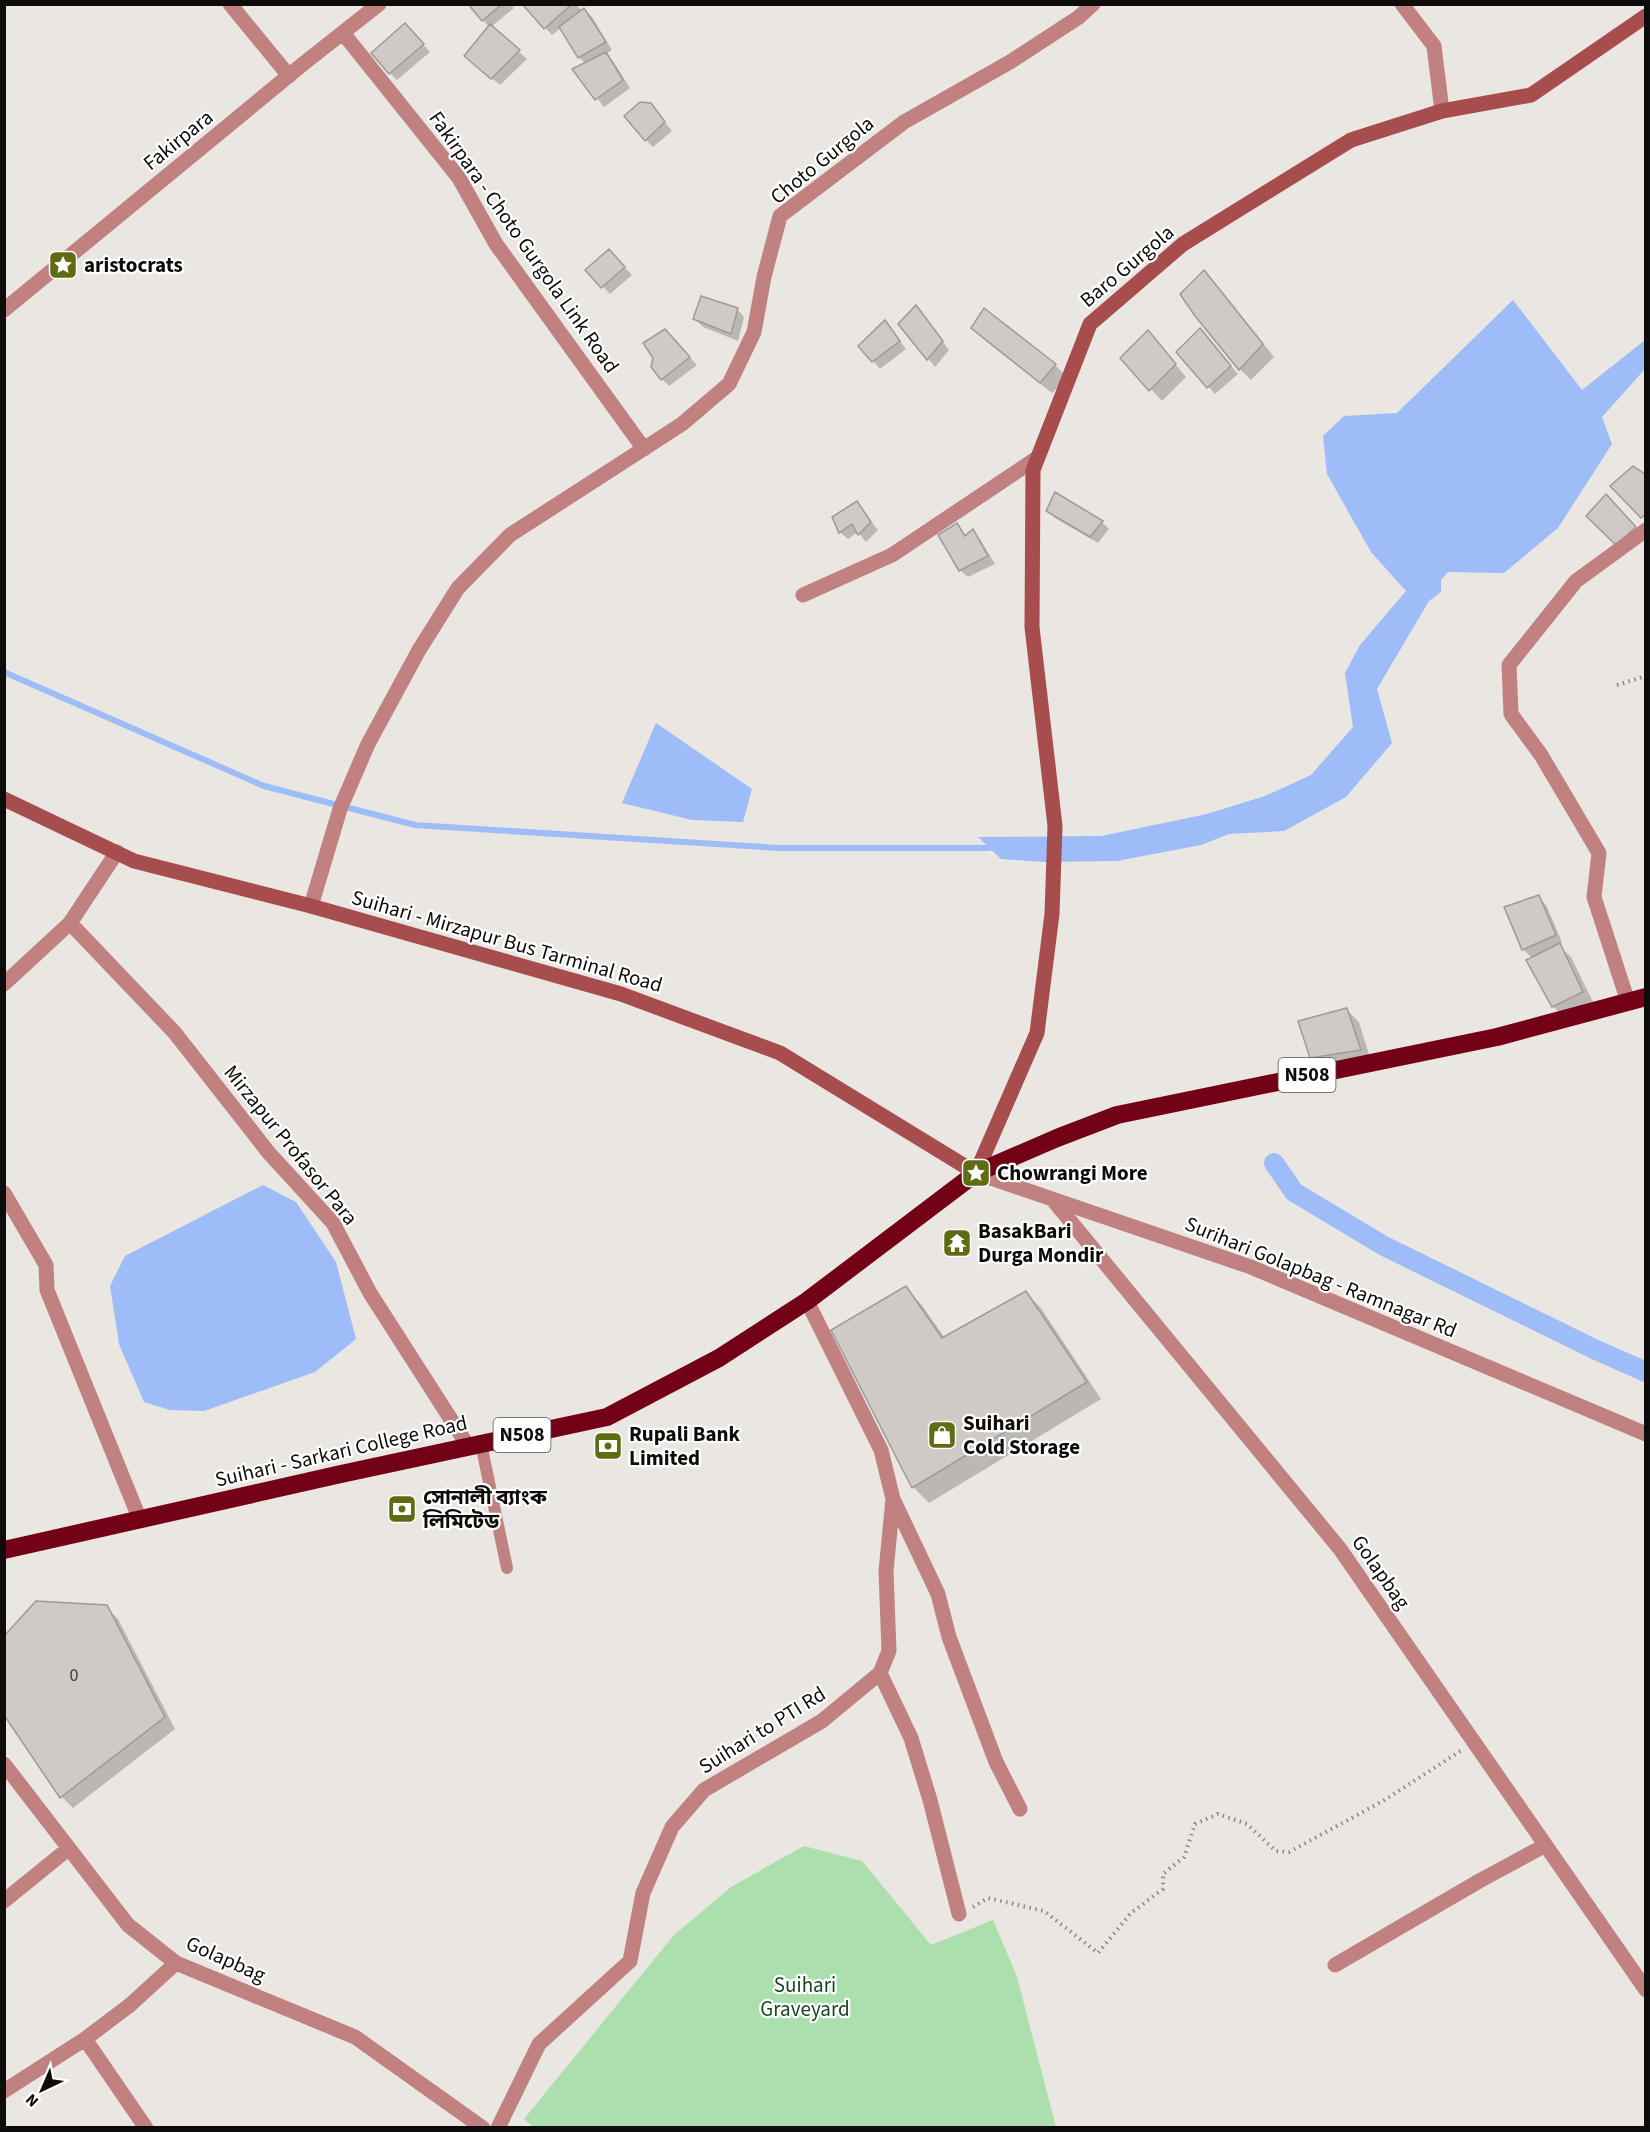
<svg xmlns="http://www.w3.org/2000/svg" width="1650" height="2132" font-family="'Source Sans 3','Noto Sans Bengali',sans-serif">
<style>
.green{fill:#abdfae}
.water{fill:#9ebcf8}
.shadow{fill:#0003}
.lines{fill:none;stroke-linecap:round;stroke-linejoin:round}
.stream{stroke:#9ebcf8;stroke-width:6}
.canal{stroke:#9ebcf8;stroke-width:20}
.building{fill:#d0cac7;stroke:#9f9997;stroke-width:1.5}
.path{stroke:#8b8884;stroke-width:4;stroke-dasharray:1.5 4.5;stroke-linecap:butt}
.lane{stroke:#c08180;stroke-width:12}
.street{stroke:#c08180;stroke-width:15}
.secondary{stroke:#a74d4e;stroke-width:15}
.highway{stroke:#730217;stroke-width:18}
.labels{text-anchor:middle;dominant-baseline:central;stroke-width:4.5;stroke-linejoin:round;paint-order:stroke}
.number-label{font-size:18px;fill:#3e3c39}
.shield{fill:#fff;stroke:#565554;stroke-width:1.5}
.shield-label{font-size:20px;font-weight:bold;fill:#0d0c0a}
.street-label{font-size:21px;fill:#0d0c0a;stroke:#fff}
.poi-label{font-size:21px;font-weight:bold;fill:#0d0c0a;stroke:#fff;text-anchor:start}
.park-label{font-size:21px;fill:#16471d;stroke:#fff}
</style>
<rect width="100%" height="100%" fill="#eae6e1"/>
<path class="green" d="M804,1846L862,1861L931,1945L993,1920L1017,1977L1056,2127L534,2128L524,2119L674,1935L731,1887Z"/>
<path class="water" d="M1513,300L1582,390L1645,340V369L1602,417L1612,444L1558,528L1504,573L1448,572L1441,580V592L1429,601L1377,689L1392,743L1346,797L1284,831L1229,834L1201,845L1117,861L1044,862L1001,859L978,837L1101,836L1207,814L1265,796L1311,775L1353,727L1345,673L1360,645L1406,591L1371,552L1327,474L1323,436L1344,416L1397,413Z
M656,723L752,789L743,822L692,820L622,803Z
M263,1185L296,1202L336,1262L356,1339L315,1372L204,1411L170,1410L144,1402L119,1344L110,1286L125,1256Z"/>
<path class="shadow" d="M470,4H511L514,8L491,27L527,59L500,85L473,63L489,27Z
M524,4H576L582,11L584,10L592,17L612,50L606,54L613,61L630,88L604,107L575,69L586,64L579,57L561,28L552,35Z
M405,25L430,52L397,80L390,73Z
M650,104L672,131L653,147L646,140Z
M616,258L632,275L610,294L587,270Z
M1204,272L1216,284L1274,357L1251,380L1240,369Z
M737,309L744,317L738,341L703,327L695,319Z
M985,311L1055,365L1067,377L1052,393L985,340L973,328Z
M923,315L949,350L935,367L900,324Z
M885,322L906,349L880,369L860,346Z
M1200,330L1238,374L1215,394L1178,352Z
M1148,332L1186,377L1162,401L1122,358Z
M672,338L697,365L669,386L662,379L655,358Z
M857,503L878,530L866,542L858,532L848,539L840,532Z
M1047,511L1102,522L1109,529L1098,543L1055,518Z
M956,525L967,537L973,532L980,539L995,564L968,577L960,570Z
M1539,897L1546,905L1562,942L1558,944L1571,957L1594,1004L1565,1018L1553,1006L1532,958L1523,949Z
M1347,1010L1359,1022L1371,1061L1323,1069L1312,1058Z
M905,1288L921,1304L945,1338L1026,1293L1041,1308L1101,1399L929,1503L913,1487Z
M106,1607L118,1619L175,1729L73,1808L62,1797L4,1712Z"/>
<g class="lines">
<path class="stream" d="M4,672L264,786L415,825L779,848H989"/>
<path class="canal" d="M1274,1163L1294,1192L1384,1246L1594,1349L1646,1372"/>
</g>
<path class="building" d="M468,4H502L482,21Z
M522,4H572L544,29Z
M584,8L606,42L578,58L559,27Z
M405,23L424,44L389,74L371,53Z
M490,24L520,50L491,79L464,56Z
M606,52L623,80L595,100L572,69Z
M640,102L651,103L665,122L645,141L624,116Z
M609,249L625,267L601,288L585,270Z
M1204,270L1263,344L1239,370L1195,316L1180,294Z
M701,296L738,308L731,334L693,319Z
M916,305L943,341L927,360L898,324Z
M984,308L1056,364L1040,383L971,328Z
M885,320L900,341L872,362L858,346Z
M1200,328L1231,366L1207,388L1176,352Z
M665,329L690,357L661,380L651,367L653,358L643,343Z
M1148,330L1176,364L1149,391L1120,358Z
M1633,466L1646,475V514L1641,518L1610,486Z
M1055,492L1103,521L1090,537L1046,511Z
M1606,494L1636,527L1616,545L1586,516Z
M857,501L871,522L858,535L852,524L839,533L832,517Z
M957,523L965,536L973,529L988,556L959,571L938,535Z
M1539,895L1556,935L1522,950L1504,907Z
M1560,943L1583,992L1552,1007L1526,960Z
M1347,1008L1361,1050L1310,1058L1298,1021Z
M906,1286L942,1338L1026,1291L1087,1382L912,1488L831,1330Z
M36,1601L107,1605L165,1717L60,1798L4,1715V1636Z"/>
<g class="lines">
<path class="path" d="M1617,685L1646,676
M973,1907L988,1898L1044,1911L1098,1953L1131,1913L1163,1889V1874L1184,1857L1195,1824L1218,1814L1247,1824L1276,1851L1289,1852L1383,1801L1462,1750"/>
<path class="lane" d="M481,1444L507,1568"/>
<path class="street" d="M230,4L289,76
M1402,4L1434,46L1442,111
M343,33L459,178L496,244L644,449
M4,310L303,64L379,4
M803,595L892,555L1037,458
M117,852L70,923L175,1033L269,1153L333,1223L370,1293L468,1446
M311,906L340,809L368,744L419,650L458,588L510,535L682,424L729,384L754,332L764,277L780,216L904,122L1010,62L1079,17L1093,4
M4,984L70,923
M1628,1002L1594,897L1599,853L1541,755L1511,714L1509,665L1576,581L1646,530
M976,1173L1251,1267L1646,1434
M4,1193L46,1265L47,1290L140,1520
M1053,1200L1340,1549L1646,1990
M893,1499L938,1594L949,1637L996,1762L1020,1809
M880,1673L911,1738L930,1800L959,1914
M4,1764L128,1925L176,1963L355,2037L483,2128
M4,1901L68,1849
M1335,1965L1481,1880L1544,1846
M4,2091L85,2039
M146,2128L85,2039L130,2005L176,1963
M498,2128L539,2044L630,1961L643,1893L672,1827L704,1790L822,1721L880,1673L889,1651L886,1571L893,1499L881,1450L807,1301"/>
<path class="secondary" d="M4,799L134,861L311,906L621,994L780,1053L976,1173L1037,1033L1052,914L1055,826L1032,627L1033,470L1090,324L1183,244L1351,140L1442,111L1531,95L1646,16"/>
<path class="highway" d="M4,1550L341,1474L607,1417L719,1358L807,1301L976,1173L1057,1138L1117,1115L1497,1037L1646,997"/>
</g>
<defs>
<g id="sight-square" transform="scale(1.5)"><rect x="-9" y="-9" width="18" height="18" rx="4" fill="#5f6c14" stroke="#fff"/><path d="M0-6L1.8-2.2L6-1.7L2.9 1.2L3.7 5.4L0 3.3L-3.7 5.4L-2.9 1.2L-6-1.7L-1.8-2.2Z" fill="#fff"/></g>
<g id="temple-square" transform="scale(1.5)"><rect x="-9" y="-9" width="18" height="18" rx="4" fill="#5f6c14" stroke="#fff"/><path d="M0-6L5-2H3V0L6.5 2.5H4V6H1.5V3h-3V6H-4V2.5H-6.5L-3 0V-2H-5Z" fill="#fff"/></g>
<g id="shop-square" transform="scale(1.5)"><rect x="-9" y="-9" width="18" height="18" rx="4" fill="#5f6c14" stroke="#fff"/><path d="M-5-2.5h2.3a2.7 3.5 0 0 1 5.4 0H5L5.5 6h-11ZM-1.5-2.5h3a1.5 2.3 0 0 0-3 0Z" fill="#fff"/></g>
<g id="bank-square" transform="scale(1.5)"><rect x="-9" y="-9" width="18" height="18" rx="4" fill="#5f6c14" stroke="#fff"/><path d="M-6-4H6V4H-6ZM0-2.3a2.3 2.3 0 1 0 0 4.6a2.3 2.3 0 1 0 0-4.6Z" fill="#fff"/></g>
</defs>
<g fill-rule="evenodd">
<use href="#sight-square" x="63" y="265"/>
<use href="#sight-square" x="976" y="1173"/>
<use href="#temple-square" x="957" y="1243"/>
<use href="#shop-square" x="942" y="1435"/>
<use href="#bank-square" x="608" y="1446"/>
<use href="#bank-square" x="402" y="1509"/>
</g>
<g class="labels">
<g class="number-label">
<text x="74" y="1675">0</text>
</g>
<g class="shield">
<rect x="1278.5" y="1058" width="57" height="34" rx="4.5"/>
<rect x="493.5" y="1418" width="57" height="34" rx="4.5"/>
</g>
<g class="shield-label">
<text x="1307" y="1075">N508</text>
<text x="522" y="1435">N508</text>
</g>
<g class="street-label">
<text transform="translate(178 140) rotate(-39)">Fakirpara</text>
<text transform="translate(822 160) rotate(-39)">Choto Gurgola</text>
<text transform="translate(524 242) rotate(55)">Fakirpara - Choto Gurgola Link Road</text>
<text transform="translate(1127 266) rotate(-40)">Baro Gurgola</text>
<text transform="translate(507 941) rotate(16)">Suihari - Mirzapur Bus Tarminal Road</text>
<text transform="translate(291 1145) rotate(51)">Mirzapur Profasor Para</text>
<text transform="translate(1321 1277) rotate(22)">Surihari Golapbag - Ramnagar Rd</text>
<text transform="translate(341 1451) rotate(-13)">Suihari - Sarkari College Road</text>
<text transform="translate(1381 1572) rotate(55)">Golapbag</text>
<text transform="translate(762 1730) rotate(-32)">Suihari to PTI Rd</text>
<text transform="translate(226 1959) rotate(24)">Golapbag</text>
</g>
<g class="poi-label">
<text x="84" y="265">aristocrats</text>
<text x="997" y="1173">Chowrangi More</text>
<text x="978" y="1231">BasakBari<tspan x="978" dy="24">Durga Mondir</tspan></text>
<text x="963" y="1423">Suihari<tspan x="963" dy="24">Cold Storage</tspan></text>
<text x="629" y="1434">Rupali Bank<tspan x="629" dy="24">Limited</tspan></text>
<text x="423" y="1497">সোনালী ব্যাংক<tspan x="423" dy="24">লিমিটেড</tspan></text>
</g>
<g class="park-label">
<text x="805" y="1985">Suihari<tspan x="805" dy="24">Graveyard</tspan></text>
</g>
</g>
<rect width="1650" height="2132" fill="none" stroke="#0d0c0a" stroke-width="12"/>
<g transform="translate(42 2090) rotate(224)" stroke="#ffffff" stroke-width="4.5" paint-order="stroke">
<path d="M0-4.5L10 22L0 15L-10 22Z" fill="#0d0c0a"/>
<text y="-9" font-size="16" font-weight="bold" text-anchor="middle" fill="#0d0c0a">N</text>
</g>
</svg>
